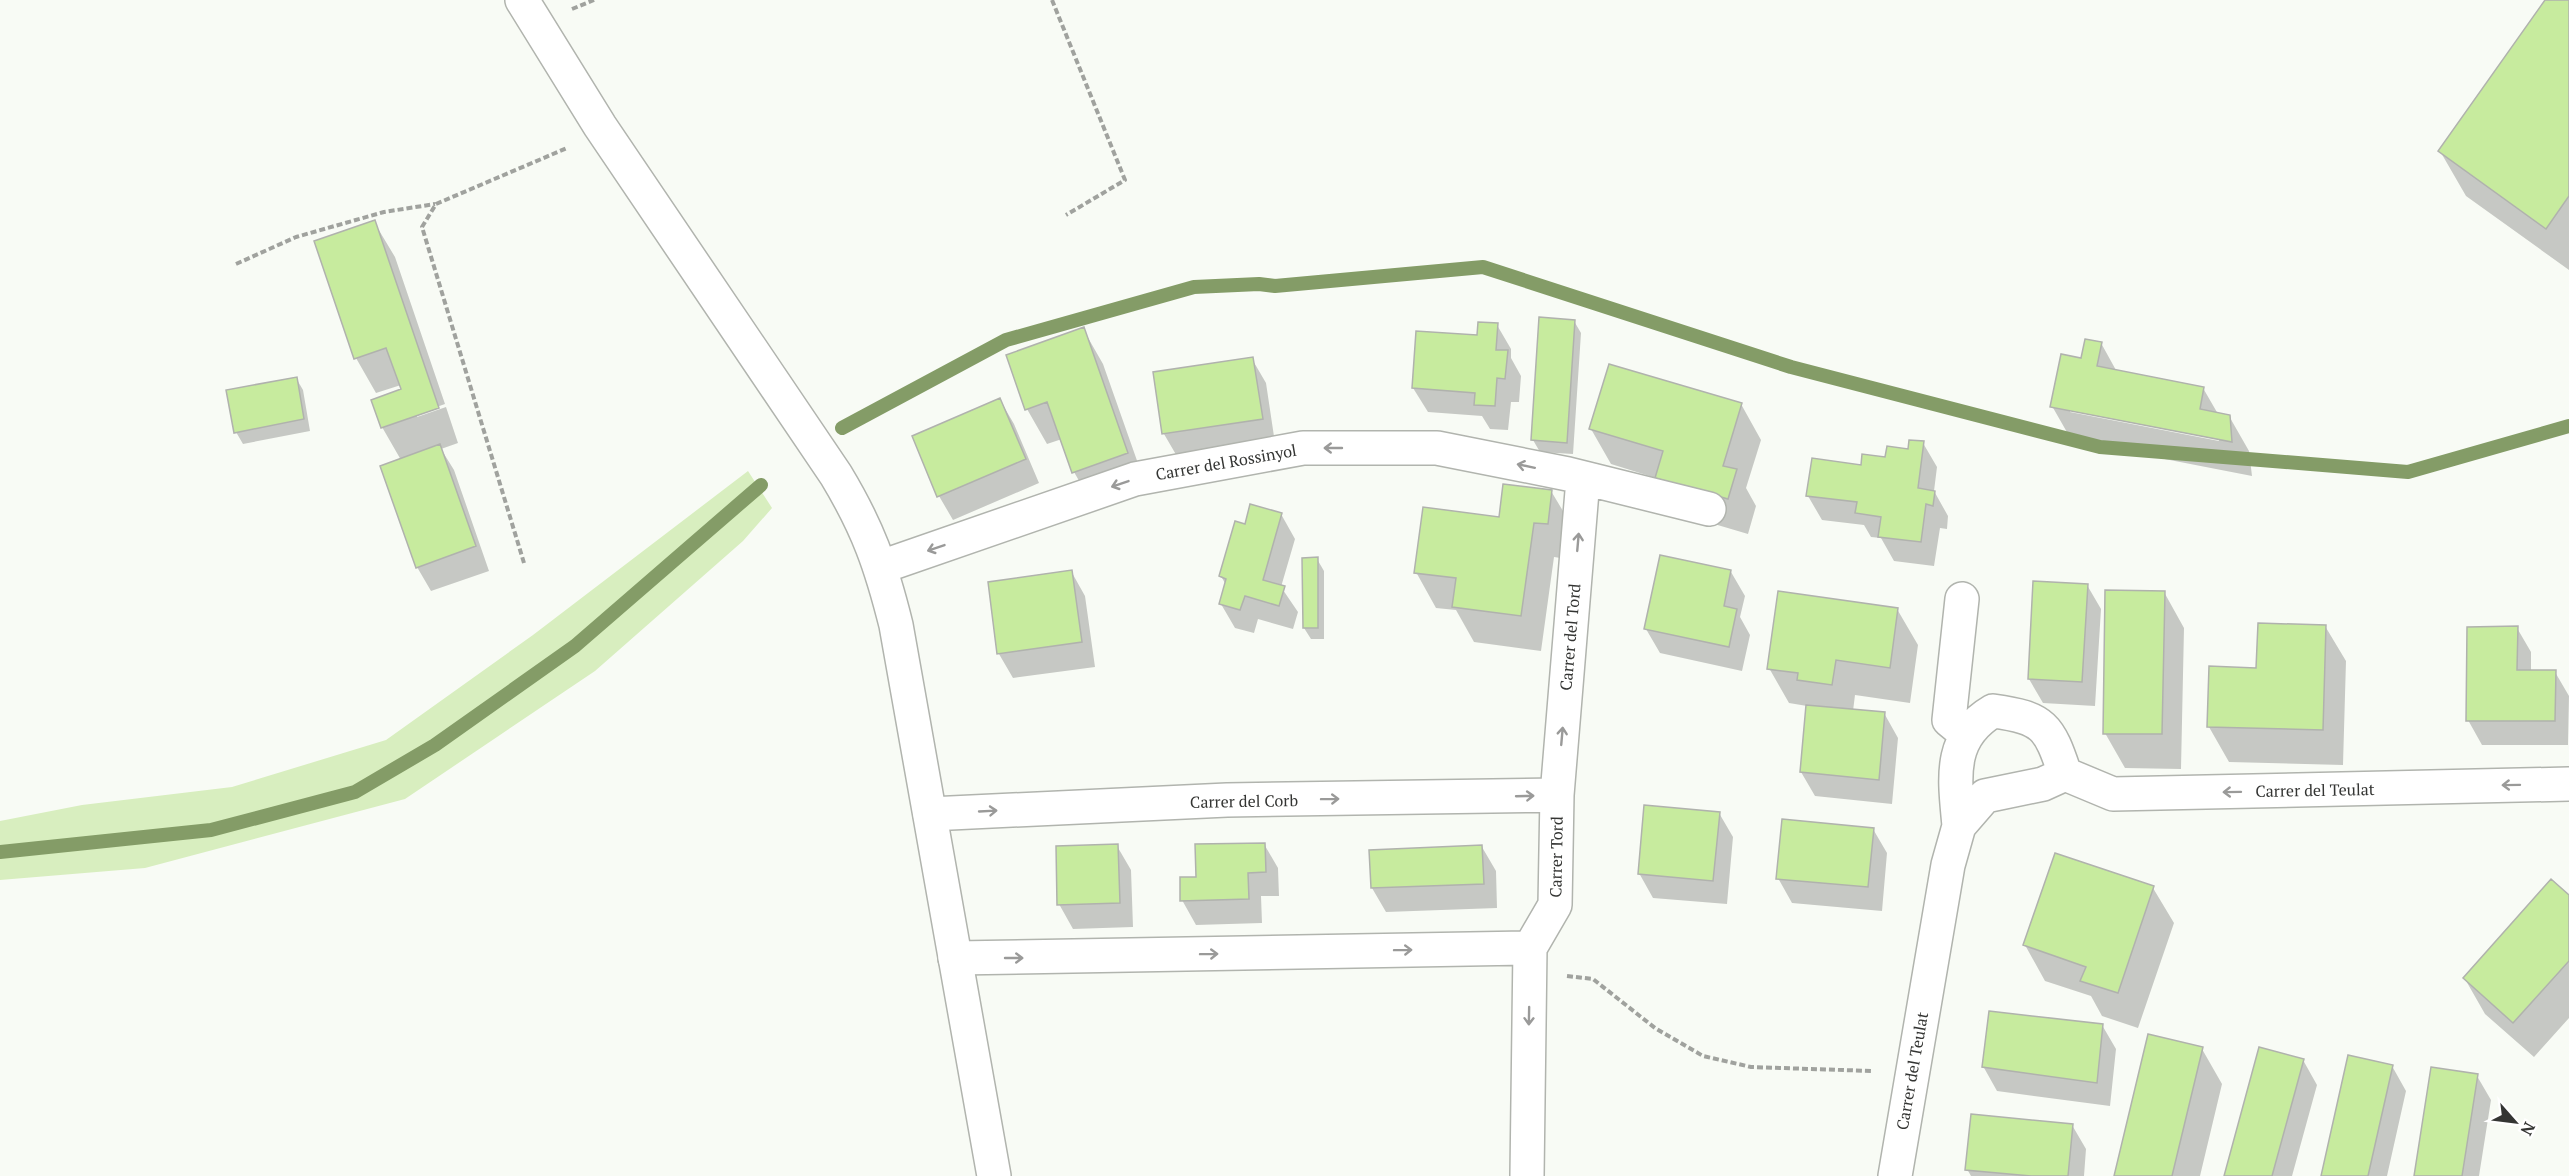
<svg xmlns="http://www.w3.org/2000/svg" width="2569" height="1176" font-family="'PT Serif',serif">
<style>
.green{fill:#d8eebf}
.shadow{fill:#0003;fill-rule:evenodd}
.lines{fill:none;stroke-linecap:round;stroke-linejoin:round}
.stream{stroke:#849c67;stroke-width:14}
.building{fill:#c7eb9e;stroke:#b0b2ad;stroke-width:1.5}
.minor-casing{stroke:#b1b4ae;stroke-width:36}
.tertiary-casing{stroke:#b1b4ae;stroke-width:36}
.path{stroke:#a0a29e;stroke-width:4;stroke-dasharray:6 3;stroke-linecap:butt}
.minor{stroke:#fff;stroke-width:33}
.tertiary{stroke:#fff;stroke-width:33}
.oneway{stroke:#9a9a99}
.labels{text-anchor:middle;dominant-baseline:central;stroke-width:6;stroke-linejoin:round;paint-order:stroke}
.street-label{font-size:16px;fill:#343533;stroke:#fff}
</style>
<rect width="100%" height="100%" fill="#f8fbf5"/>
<path class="green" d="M748,471L772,508L743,541L595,671L405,799L145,868L0,880V821L82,805L232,787L386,740L533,635Z"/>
<path class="shadow" d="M2546,0H2569V270L2466,196L2440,151Z
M374,222L395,257L445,404L417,414V417L446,407L458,443L441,449L454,470L489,571L431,591L417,567L401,460L382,427L403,390L401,385L376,393L356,358Z
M1574,321L1581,333L1573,454L1540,452L1533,440Z
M1497,325L1511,349V358L1521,376L1519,402H1511L1508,430L1490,429L1482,416L1428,412L1413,388Z
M1083,329L1103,364L1147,489L1094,507L1074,472L1062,439L1047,444L1027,409Z
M2101,343L2117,372L2203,388L2218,414L2229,416L2249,451L2252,476L2072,441L2052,406L2082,360ZM2071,409L2219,438V441L2070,412Z
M1252,359L1266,383L1275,443L1178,458L1164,434Z
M296,378L303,390L310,431L243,444L236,432Z
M1000,400L1014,424L1039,483L953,520L939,496Z
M1741,404L1761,440L1746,488L1756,506L1748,534L1677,513L1656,478L1611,464L1591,429Z
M1923,443L1937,467L1934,491L1948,516L1947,529L1940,528L1934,566L1894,561L1881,538L1871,537L1864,525L1822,520L1808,496L1863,466Z
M1551,491L1572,526L1567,559L1554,557L1541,651L1474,642L1456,610L1436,608L1416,572L1500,518Z
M1281,514L1295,539L1281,587L1298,612L1293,629L1258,619L1254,633L1235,628L1221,604L1226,585L1221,576L1246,526Z
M1317,559L1324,571V639H1311L1304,628Z
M1071,571L1085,596L1095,667L1013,678L999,654Z
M1731,572L1745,596L1740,617L1750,635L1742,671L1660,653L1646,629Z
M2087,585L2101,609L2095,706L2043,703L2029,679Z
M2164,592L2184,628L2181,769L2125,768L2105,733Z
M1897,609L1918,645L1910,703L1855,695L1853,711L1884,713L1898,738L1892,804L1815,796L1801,772L1807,706L1789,703L1769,668Z
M2325,626L2346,661L2343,765L2229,762L2209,727L2257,669Z
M2517,628L2531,652V672H2555L2569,696L2568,745H2482L2468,720Z
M1719,813L1733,837L1727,904L1653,898L1639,873Z
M1873,829L1887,853L1882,911L1792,903L1778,878Z
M1264,844L1278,868L1279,896H1261L1262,923L1196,925L1182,900L1198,879Z
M1117,846L1131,870L1133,927L1073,929L1059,904Z
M1482,847L1496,871L1497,908L1386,912L1372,888L1371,851Z
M2153,888L2174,923L2138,1028L2102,1016L2091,996L2045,981L2025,945Z
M2569,897V1018L2534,1057L2485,1014L2465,979Z
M2102,1025L2116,1049L2110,1106L1997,1091L1983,1066Z
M2202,1049L2222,1084L2200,1176H2116Z
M2303,1060L2317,1085L2292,1176H2226Z
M2392,1066L2406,1091L2387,1176H2322Z
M2477,1076L2491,1100L2479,1176H2416Z
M2072,1125L2086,1149L2084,1176H1971L1967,1169Z"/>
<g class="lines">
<path class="stream" d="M842,428L1006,340L1194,287L1259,284L1275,286L1483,267L1791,367L2100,447L2408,472L2569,426
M0,852L211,830L355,792L435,745L575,646L761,485"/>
</g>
<path class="building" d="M2545,0H2569V196L2546,229L2438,151Z
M375,220L439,408L381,428L371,400L401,389L386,348L354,359L314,241Z
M1539,317L1575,320L1567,443L1531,440Z
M1478,322L1498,323L1496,350H1508L1505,379L1497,378L1495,406L1474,405L1475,393L1412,388L1416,331L1477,335Z
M1084,327L1128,453L1072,473L1047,402L1025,410L1006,355Z
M2085,339L2102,342L2097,366L2204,387L2200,409L2230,415L2232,442L2050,407L2061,354L2081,358Z
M1253,357L1263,419L1162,434L1153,372Z
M1609,364L1742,403L1723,466L1737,469L1728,499L1655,478L1663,451L1589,429Z
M297,377L304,419L234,433L226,390Z
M1000,398L1026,459L937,497L912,436Z
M1909,440L1924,441L1918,488L1935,491L1933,506L1926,504L1921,542L1878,537L1881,517L1855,513L1857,502L1806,496L1812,458L1861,465L1862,454L1885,457L1887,446L1908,449Z
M440,444L476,546L416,568L380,466Z
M1503,484L1552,490L1548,524L1534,523L1521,616L1452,607L1456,578L1414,573L1423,507L1499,517Z
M1250,504L1282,513L1263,580L1285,586L1279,606L1245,596L1240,610L1219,604L1226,579L1219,576L1235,521L1245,524Z
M1660,555L1731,570L1724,606L1737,609L1729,647L1644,629Z
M1318,557V628H1303L1302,558Z
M1072,570L1082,642L997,654L988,582Z
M2033,581L2088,584L2082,682L2028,679Z
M2105,590L2165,591L2162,734H2103Z
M1778,591L1898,608L1890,668L1836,660L1832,685L1797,680L1798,673L1767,669Z
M2258,623L2326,625L2323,730L2207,727L2209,666L2256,668Z
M2518,626L2517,670H2556L2555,721H2466L2467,627Z
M1806,705L1885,712L1879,780L1800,772Z
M1644,805L1720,812L1713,881L1638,874Z
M1782,819L1874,828L1868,887L1776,879Z
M1265,843L1266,872L1248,873L1249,899L1180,901V877H1196L1195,844Z
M1118,844L1120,903L1057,905L1056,846Z
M1482,845L1484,884L1371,888L1369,850Z
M2055,853L2154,886L2118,993L2080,981L2086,967L2023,945Z
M2551,879L2569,895V961L2513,1023L2463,978Z
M1989,1011L2103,1024L2097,1083L1982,1067Z
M2148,1034L2203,1047L2172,1176H2114Z
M2259,1047L2304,1059L2272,1176H2224Z
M2348,1055L2393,1065L2368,1176H2321Z
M2431,1067L2478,1074L2462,1176H2414Z
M1971,1114L2073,1124L2068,1176H2031L1965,1170Z"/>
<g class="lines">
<g class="minor-casing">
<path id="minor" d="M881,567L1135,479L1303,448H1437L1568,474L1709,509
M1962,599L1949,720L1966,734
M1993,711C2044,718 2049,726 2065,774L2043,784L1985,796L1959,826C1955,780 1947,738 1993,711Z
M2065,774L2113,794L2569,784
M930,814L1227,800L1557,795
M1530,948L1555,905L1557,795L1583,479
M955,958L1530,948L1527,1176
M1895,1176L1948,865L1959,826"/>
</g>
<g class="tertiary-casing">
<path id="tertiary" d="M522,0L600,126L836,475C868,528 881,565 896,625L994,1176"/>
</g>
<path class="path" d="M1052,0L1125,180L1066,215
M572,9L594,0
M236,264L296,237L384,212L435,204
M524,563L422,227L436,204L567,148
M1567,976L1593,979L1655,1028L1703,1056L1751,1067L1872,1071"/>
<use href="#minor" class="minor"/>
<use href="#tertiary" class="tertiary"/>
</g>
<defs><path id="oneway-shaft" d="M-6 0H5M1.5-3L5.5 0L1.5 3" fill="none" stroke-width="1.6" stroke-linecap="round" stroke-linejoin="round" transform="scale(1.5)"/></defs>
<g class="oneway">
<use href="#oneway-shaft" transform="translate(1333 448) rotate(-180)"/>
<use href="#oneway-shaft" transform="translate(1526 466) rotate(-168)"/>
<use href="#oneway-shaft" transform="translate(1120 484) rotate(161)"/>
<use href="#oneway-shaft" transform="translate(1578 542) rotate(-85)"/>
<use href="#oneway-shaft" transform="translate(936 548) rotate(161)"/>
<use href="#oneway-shaft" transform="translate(1562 736) rotate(-85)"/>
<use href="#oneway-shaft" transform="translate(2511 785) rotate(179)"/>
<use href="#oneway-shaft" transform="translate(2232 792) rotate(179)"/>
<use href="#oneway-shaft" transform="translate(1525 796) rotate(-2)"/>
<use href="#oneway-shaft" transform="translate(1330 799) rotate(-1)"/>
<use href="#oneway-shaft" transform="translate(988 811) rotate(-3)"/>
<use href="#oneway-shaft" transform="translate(1403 950) rotate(-1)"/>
<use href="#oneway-shaft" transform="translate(1209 954) rotate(-1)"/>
<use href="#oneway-shaft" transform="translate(1014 958)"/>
<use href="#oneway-shaft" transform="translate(1529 1016) rotate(91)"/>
</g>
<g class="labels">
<g class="street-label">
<text transform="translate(1226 462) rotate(-10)">Carrer del Rossinyol</text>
<text transform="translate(1570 637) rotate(-85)">Carrer del Tord</text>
<text transform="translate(2315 790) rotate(-1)">Carrer del Teulat</text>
<text transform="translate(1244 801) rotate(-1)">Carrer del Corb</text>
<text transform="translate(1556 857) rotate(-89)">Carrer Tord</text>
<text transform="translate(1912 1071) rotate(-80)">Carrer del Teulat</text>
</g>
</g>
<g transform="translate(2515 1122) rotate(118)" stroke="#ffffff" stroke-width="4.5" paint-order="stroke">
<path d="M0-4.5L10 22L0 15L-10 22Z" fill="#343533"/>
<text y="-9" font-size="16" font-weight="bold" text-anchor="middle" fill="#343533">N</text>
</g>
</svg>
